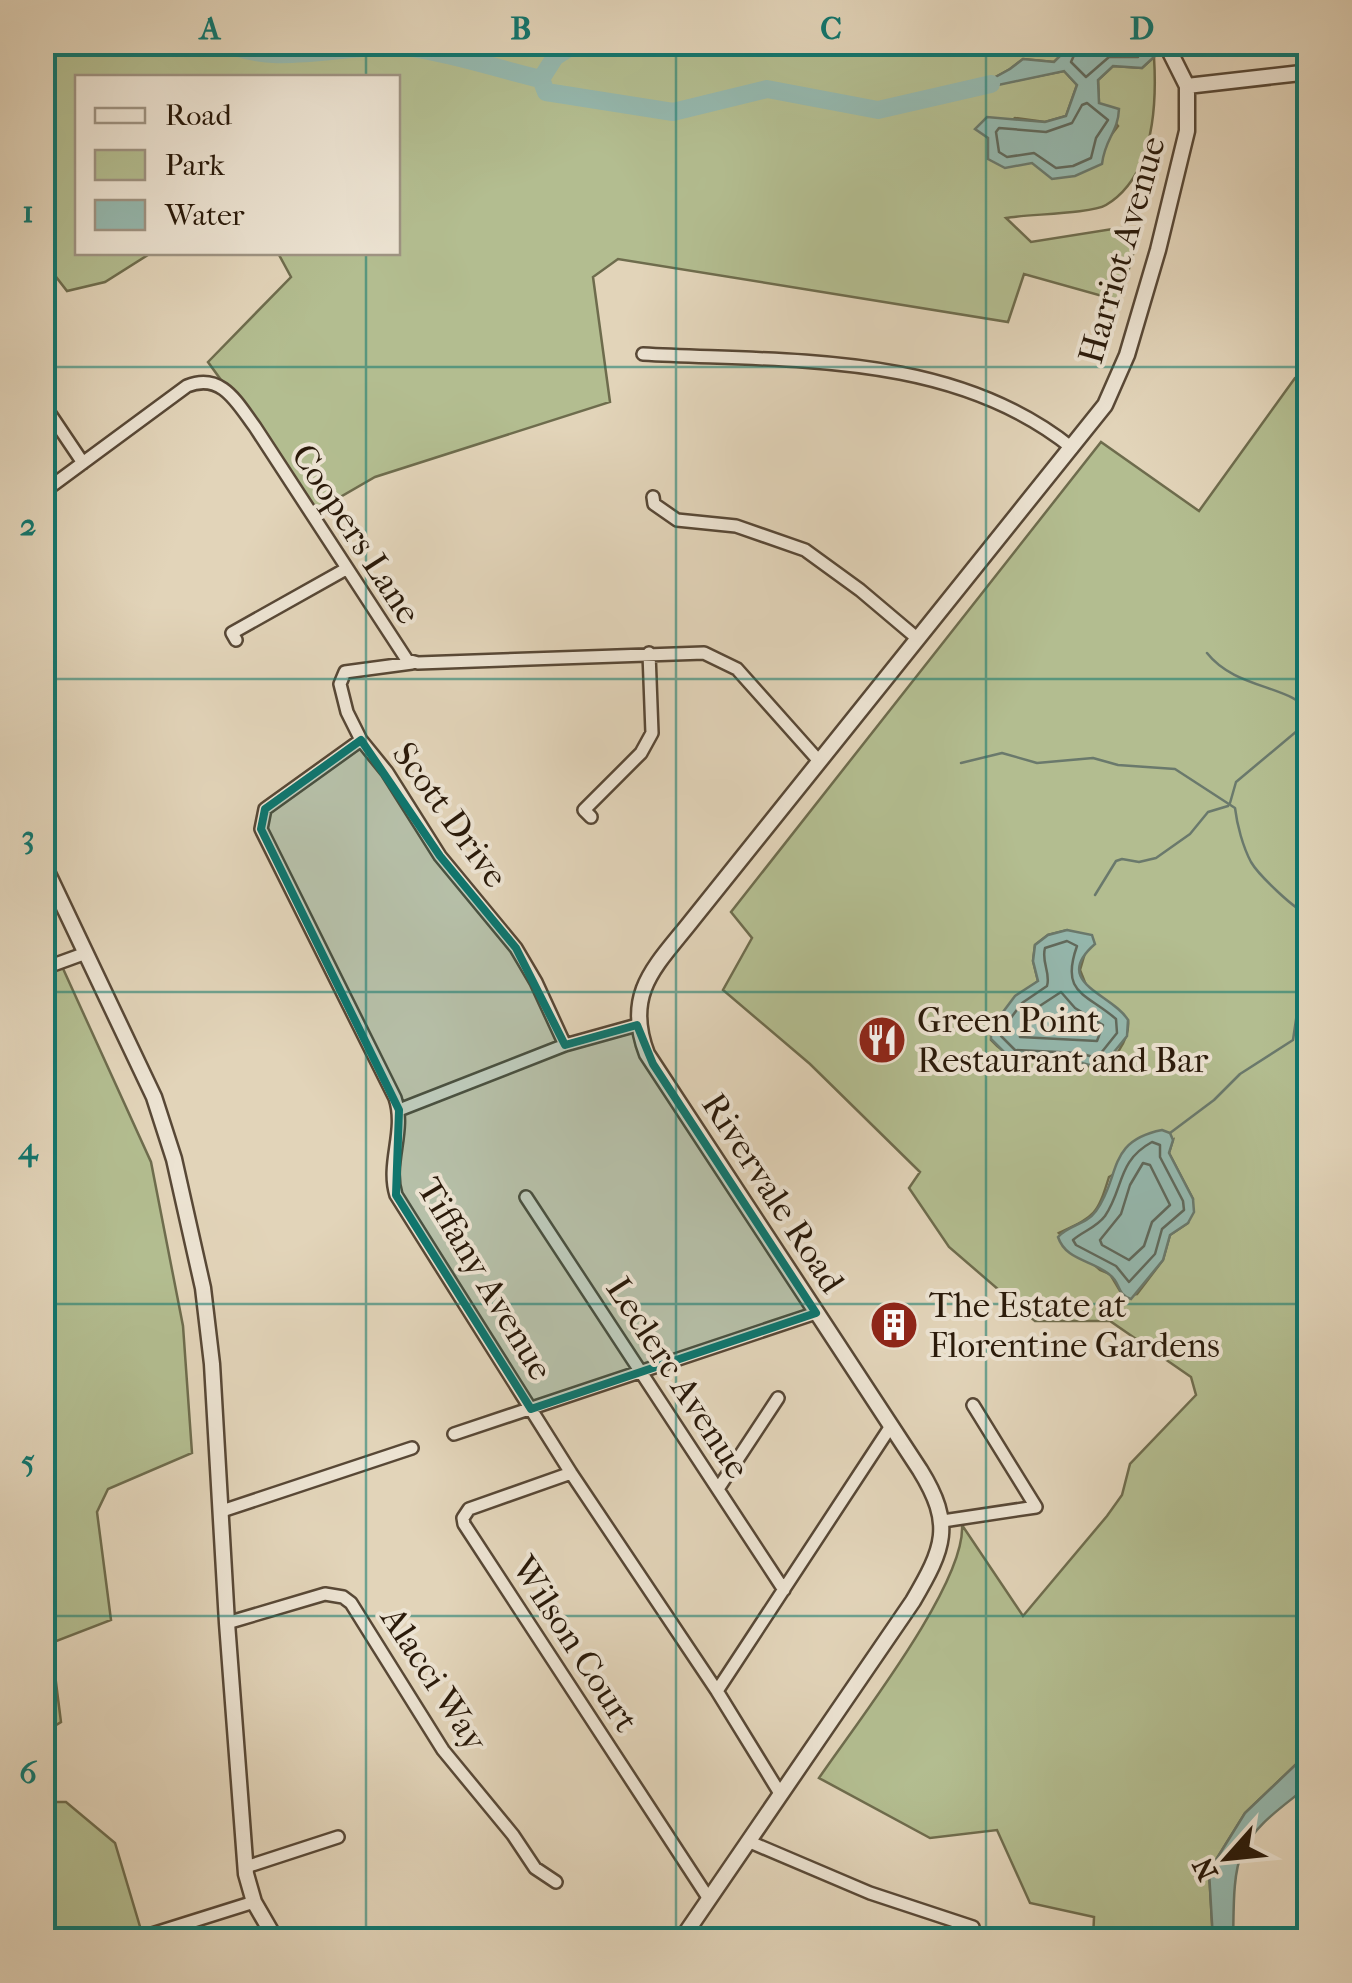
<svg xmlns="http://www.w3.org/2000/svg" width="1352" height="1983" font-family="'IM FELL French Canon',serif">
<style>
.green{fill:#b3bd90;stroke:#6e6c4d;stroke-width:2.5;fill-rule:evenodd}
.water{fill:#95b8ae;stroke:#6a796c;stroke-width:2.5}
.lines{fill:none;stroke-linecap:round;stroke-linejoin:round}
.shore{stroke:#60695c;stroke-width:2.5}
.stream{stroke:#6a796c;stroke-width:2.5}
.river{stroke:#95b8ae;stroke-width:18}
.minor-casing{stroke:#584836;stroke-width:16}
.tertiary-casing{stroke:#584836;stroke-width:19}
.minor{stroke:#ece3d2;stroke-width:11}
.tertiary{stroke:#ece3d2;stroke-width:14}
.marked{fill:#0f766e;fill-opacity:0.2;stroke:#0f766e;stroke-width:8;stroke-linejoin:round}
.grid{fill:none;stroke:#0f766e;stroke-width:2.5;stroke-opacity:0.55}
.labels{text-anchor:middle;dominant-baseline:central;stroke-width:8;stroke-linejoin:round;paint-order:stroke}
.street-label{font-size:35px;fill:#2a1a0a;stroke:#ece3d2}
.poi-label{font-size:35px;fill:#2a1a0a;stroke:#ece3d2;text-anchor:start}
.neatline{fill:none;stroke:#0f766e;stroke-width:4}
.grid-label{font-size:32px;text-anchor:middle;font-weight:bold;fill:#0f766e}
</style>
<rect width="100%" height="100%" fill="#e2d4b9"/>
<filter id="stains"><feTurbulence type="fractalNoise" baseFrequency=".002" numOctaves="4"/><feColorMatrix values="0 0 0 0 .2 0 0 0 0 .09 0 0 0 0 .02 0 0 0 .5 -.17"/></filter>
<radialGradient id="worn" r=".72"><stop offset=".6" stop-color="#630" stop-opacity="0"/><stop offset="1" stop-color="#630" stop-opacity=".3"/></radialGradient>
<path class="green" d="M43,43H1074L1054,62L1023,59L1010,69L974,89L1064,71L1077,85L1066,116L1045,122L1015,118L988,138L1005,167L1105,143L1118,126L1099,103L1098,80L1113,66L1142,68L1154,57C1157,106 1154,176 1106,205C1091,214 1027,214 1006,218L1031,242L1125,227L1139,233L1120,301L1024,274L1008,322L618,259L593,277L610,402L375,477L316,511L208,362L291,277L278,253L398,252V78H78V252L151,253L105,282L67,291L43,260Z
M1309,372V1752L1245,1813L1209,1871L1213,1940H1093L1094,1917L1030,1903L997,1830L930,1838L819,1778C855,1725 966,1584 962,1525L1023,1616L1107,1516L1122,1495L1130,1464L1196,1395L1191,1377L1110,1321H1035L949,1247L909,1188L920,1172L810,1064L723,990L752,938L731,912L1101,442L1199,511L1295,378ZM1067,930L1092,945L1085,953L1080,970L1088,990L1128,1020C1130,1037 1114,1067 1094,1067C1087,1067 1078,1063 1071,1062C1039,1060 1014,1066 991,1040L993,1024L1038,981L1033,961L1035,945L1048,935ZM1173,1140L1169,1153L1193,1199L1188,1223L1170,1235L1163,1260L1137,1294L1123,1296L1110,1274L1100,1270L1059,1233C1095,1216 1097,1216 1109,1177Z
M60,962L151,1162L183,1326L192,1453L108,1489L97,1512L111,1620L51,1643L61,1722L43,1733L42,967Z
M42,1802H66L115,1843L144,1940H43Z"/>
<path class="water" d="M1074,42L1147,43L1154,57L1142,68L1113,66L1098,80L1099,103L1119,109C1118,133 1105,138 1102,164L1075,176L1052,179L1032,163L1005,168L988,159V138L975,129L987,117L1045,122L1066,116L1077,85L1064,71L970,91L1010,69L1023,59L1054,62Z
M1067,930L1092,935L1095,944C1050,983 1113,994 1128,1020L1127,1036L1101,1068L1078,1062L1011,1059L991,1039V1028L1015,996L1038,981L1033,961L1035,945L1048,935Z
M1162,1130L1170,1133L1173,1140L1169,1153L1193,1199L1194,1212L1188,1223L1170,1235L1163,1260L1131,1299C1116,1294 1121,1283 1110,1275C1093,1260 1066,1261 1058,1237C1068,1225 1086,1225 1096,1211C1121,1177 1106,1141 1162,1130Z
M1309,1752V1785C1287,1804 1254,1824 1242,1853C1232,1875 1234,1916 1233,1940H1213L1209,1871L1245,1813Z"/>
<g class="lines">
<path class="shore" d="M1080,42L1071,62L1086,77L1109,57H1138L1139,42
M1087,103L1108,120L1096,138L1091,158L1073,166L1056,168L1034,153L1007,157L999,152L996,132L999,128L1046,132L1072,123L1082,105Z
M1067,941L1077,946C1060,994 1086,993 1116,1019L1117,1033L1097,1058L1079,1053L1015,1050L1001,1036V1031L1022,1003L1047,986C1051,973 1041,962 1045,948Z
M1061,992L1075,1008L1103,1025L1097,1041L1020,1037L1019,1032L1032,1011Z
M1152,1142L1160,1145V1157L1183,1201L1184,1210L1162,1229L1155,1254L1129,1282L1116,1266L1076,1245L1073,1240C1083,1231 1096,1228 1105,1216C1124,1188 1117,1161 1152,1142Z
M1143,1163L1150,1165L1170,1205L1152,1222L1144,1246L1129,1260L1102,1245L1100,1240L1121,1214L1130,1185Z"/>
<path class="stream" d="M1207,653C1236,690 1293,685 1310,713
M961,763L1002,753L1037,763L1093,758L1118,765L1175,769L1235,808C1237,825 1243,847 1251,862C1258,874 1295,911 1310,915
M1230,803L1236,782L1310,720
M1095,895L1116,861L1122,859L1139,862L1156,858L1190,834L1208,812L1228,806
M1170,1133L1214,1100L1240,1074L1293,1040L1310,925"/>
<path class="river" d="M226,42C273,70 357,40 412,48C455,54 498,69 541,79L546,92L673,112L767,89L878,110L991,84
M541,79L555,57L578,42"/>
<g class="minor-casing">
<path id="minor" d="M643,354C788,362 952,351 1072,448
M42,402L83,463
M42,493L187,386C222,372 237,403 255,427L407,660L418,663L704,653L737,669L819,761
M653,497L654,504L677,520L736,526L805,550L860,590L918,639
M236,640L232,633L346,569
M412,663L345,672L340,684L347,712L361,740L387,772L440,856L516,948L536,982L565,1045
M361,740L265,809L261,829L395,1098C406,1131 386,1163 396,1195L571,1473L717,1691L781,1795
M591,817L584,810L641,753L652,733L649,653
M42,969L86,953
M399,1110L565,1045L637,1025
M526,1197L784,1590
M454,1434L816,1313
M571,1473L469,1509L463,1518L464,1524L709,1899
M718,1489L778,1398
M222,1511L412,1448
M943,1521L1036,1507L973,1405
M227,1623L325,1594L343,1597L351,1603L443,1750L513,1835L535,1868L556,1882
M717,1691L891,1426
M750,1842L870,1893L973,1927
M246,1867L338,1837
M133,1940L254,1902"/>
</g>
<g class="tertiary-casing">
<path id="tertiary" d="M1187,86L1310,72
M42,861L154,1097L174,1159L203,1288L212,1364L227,1623L246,1874L254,1902L276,1940
M681,1940L913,1601C944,1548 954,1525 920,1470L647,1054C623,992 657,965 693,919L1105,405L1127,355L1158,250L1187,131V86L1165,42"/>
</g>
<use href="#minor" class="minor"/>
<use href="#tertiary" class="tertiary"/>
</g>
<path class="marked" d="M361,740L440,856L516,948L565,1045L637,1025L653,1064L816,1313L531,1409L396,1195L399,1110L261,829L265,809Z"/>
<path class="grid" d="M366,42V78M676,42V1940M986,42V1940M366,252V1940M42,367H1310M42,679H1310M42,992H1310M42,1304H1310M42,1616H1310"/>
<defs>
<g id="restaurant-disc" transform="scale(2.5)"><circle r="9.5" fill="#8f2418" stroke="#ece3d2"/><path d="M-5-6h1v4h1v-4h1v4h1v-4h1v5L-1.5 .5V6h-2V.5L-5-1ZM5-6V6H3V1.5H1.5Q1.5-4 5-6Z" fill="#fff"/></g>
<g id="building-disc" transform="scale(2.5)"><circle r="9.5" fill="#8f2418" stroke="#ece3d2"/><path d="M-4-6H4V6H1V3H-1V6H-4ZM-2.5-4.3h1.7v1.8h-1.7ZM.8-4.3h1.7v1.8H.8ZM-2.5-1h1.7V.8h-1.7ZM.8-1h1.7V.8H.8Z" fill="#fff"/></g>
</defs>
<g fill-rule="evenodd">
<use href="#restaurant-disc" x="882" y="1040"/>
<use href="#building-disc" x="894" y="1325"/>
</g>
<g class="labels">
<g class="street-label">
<text transform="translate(1122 250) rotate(-74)">Harriot Avenue</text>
<text transform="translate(356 534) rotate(57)">Coopers Lane</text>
<text transform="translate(450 815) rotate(54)">Scott Drive</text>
<text transform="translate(773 1193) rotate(57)">Rivervale Road</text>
<text transform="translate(485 1279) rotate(59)">Tiffany Avenue</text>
<text transform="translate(678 1378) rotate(57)">Leclerc Avenue</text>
<text transform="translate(575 1644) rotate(57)">Wilson Court</text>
<text transform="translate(434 1679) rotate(57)">Alacci Way</text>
</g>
<g class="poi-label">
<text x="917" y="1020">Green Point<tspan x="917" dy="40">Restaurant and Bar</tspan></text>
<text x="929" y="1305">The Estate at<tspan x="929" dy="40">Florentine Gardens</tspan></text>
</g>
</g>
<rect width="1352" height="1983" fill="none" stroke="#e2d4b9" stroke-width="110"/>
<rect x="75" y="75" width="325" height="180" fill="#ece3d2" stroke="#9e9382" stroke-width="2.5"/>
<rect x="95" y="108" width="50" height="15" fill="#ece3d2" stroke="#9e9382" stroke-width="2.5"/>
<text x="165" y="125" font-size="30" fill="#2a1a0a">Road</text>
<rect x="95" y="150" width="50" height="30" fill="#b3bd90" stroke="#9e9382" stroke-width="2.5"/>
<text x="165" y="175" font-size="30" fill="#2a1a0a">Park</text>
<rect x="95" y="200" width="50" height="30" fill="#95b8ae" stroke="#9e9382" stroke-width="2.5"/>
<text x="165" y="225" font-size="30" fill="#2a1a0a">Water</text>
<g transform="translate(1227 1858) rotate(243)" stroke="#ece3d2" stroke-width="8" paint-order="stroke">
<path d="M0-8L18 38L0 25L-18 38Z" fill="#2a1a0a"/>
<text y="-15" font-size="28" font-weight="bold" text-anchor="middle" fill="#2a1a0a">N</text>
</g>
<rect x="55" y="55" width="1242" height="1873" class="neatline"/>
<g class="grid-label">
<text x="210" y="39">A</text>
<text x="521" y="39">B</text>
<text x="831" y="39">C</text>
<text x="1142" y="39">D</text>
<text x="28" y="222">1</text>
<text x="28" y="535">2</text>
<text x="28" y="847">3</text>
<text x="28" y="1159">4</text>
<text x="28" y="1471">5</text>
<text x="28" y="1783">6</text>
</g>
<rect width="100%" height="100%" filter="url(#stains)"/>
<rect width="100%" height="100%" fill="url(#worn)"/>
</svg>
